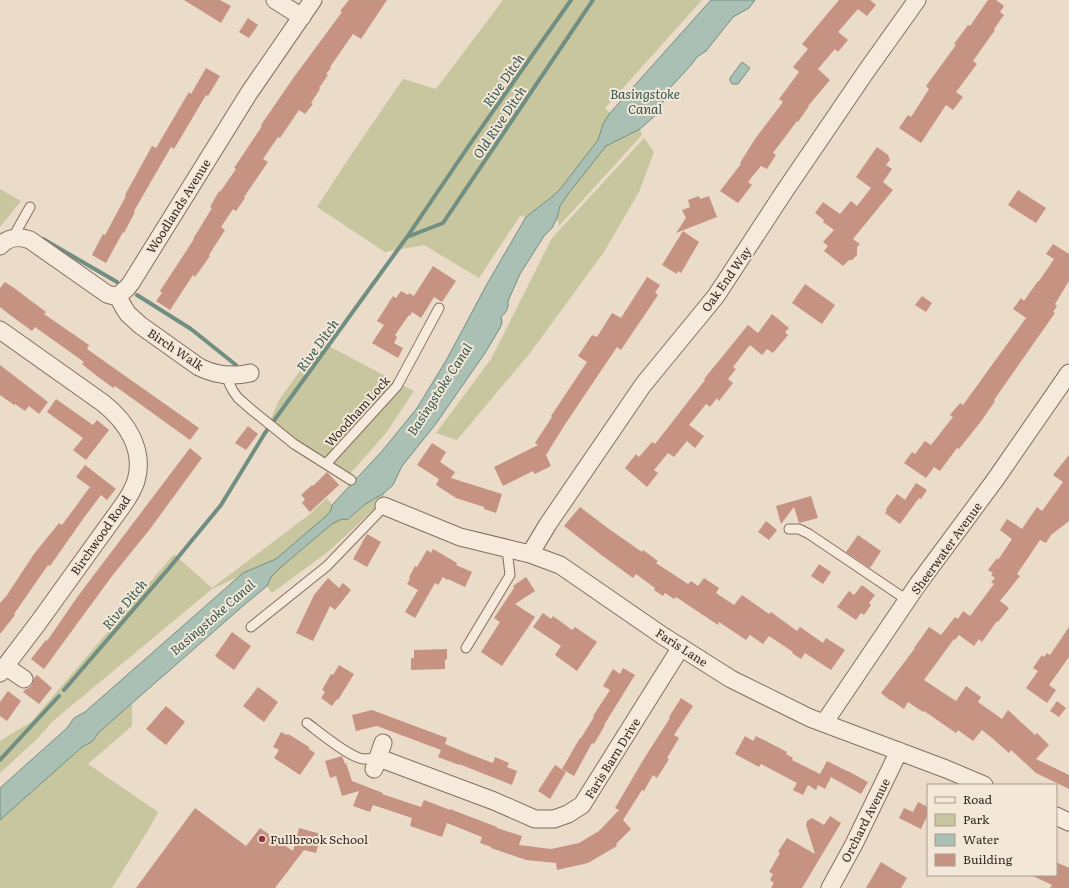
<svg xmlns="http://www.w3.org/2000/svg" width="1069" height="888" font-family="Literata,serif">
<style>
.green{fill:#c8c69e}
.water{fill:#aac0b5;stroke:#718e82}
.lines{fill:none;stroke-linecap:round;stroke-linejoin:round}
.stream{stroke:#718e82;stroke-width:4}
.building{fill:#c69383}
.lane-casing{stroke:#866d5f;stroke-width:11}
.street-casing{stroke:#866d5f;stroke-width:19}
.lane{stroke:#f6eadc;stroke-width:9}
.street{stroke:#f6eadc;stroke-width:17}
.poi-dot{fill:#903544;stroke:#f3e7d8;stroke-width:1.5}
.labels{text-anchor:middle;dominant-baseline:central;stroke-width:4;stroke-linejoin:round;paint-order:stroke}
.street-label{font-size:12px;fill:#382921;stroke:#f3e7d8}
.poi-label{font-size:12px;fill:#382921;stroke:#f3e7d8;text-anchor:start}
.water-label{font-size:13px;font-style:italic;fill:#32564e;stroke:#f3e7d8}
</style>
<rect width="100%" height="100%" fill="#ebdbc9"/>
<path class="green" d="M503,0H702L605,108L610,113L603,124L598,140L561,188L553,196L526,217L520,216L479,278L424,245L385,252L317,207L353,152L403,79L436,89Z
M640,129L642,135L559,226L557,218L560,206L568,194L606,146Z
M644,138L654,152L639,192L604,252L530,353L457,440L436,433L491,359L552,238Z
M0,189L21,201L0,227Z
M321,342L414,391L386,433L349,475L270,421L279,400Z
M384,493V500L329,551L272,593L267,586L271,577L282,566L332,524L342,519L347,520L364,505Z
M327,498L332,505L331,510L326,516L276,559L212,589L53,721L37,739L0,773V741L31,722L174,554L212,588L310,514Z
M132,704V726L88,764L158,812L150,827L112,888H0V820L82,747L93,741L98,733Z"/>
<path class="water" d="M711,0H755L749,8L733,17L706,51L697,57L691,65L669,89L658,113L640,129L606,146L568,194L560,206L557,218L552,228L544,236L520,274L508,301C509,308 506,313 501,317L502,323L500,328L485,353L435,425L402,466L393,485L384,493L364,505L347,520L342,519L332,524L282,566L271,577L267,586L244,605L98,733L93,741L82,747L0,820V788L67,728L74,718L85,712L243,573L276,559L326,516L331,510L332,505L383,450L417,408L447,359L487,284L526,217L553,196L561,188L598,140L603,124L610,113Z
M742,62L750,68L738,84H732L730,81V78Z"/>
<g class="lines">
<path class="stream" d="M407,237L443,223L593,0
M43,239L117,282
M137,295L191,329L236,365
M64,690L170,567L221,505L265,433L407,237L470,144L571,0
M0,760L59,696"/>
</g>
<path class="building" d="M184,0H220L231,6L221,23Z
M349,0H387L361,39L353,34L330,67L331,68L326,74L328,75L319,88L320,89L311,103L313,104L305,114L299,110L280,138L278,137L263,159L268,162L244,197L245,198L236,211L233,209L221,227L225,230L209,255L210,256L195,277L193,275L170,310L156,301L162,293L160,291L194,239H193L212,208L210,207L219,191L220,192L236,169L234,168L262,126L261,125L294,77L342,12L340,11Z
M839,0H870L876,5L867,16L858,9L838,32L848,40L838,52L835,49L818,69L830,80L808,106H809L798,122L797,121L773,153L776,155L767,169L761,166L748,182L752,185L738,203L720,191L741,164L740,163L755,139L783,102L779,99L799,72L793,67L808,49L802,44Z
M988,0H996L1004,6L1000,12L1004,15L994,29L995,30L973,61L977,64L956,92L963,97L953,110L946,105L921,143L899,128L908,115L911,117L929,89L926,86L956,45L954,44L968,25L970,26Z
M248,18L258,25L249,38L239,32Z
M206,68L220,76L208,96L206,95L174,149L171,147L134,211L135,212L124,233L123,232L106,263L92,255L103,234L105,235L126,196L125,195L152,146L156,148L189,92L191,94Z
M877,147L888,155L890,160L886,165L892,169L883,182L893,190L853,239L860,244L857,247V255L852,260H849L843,266L824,251L828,246L823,242L834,230L823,222L824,220L815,213L823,202L840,214L851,201L857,206L871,188L856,177Z
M1018,190L1046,208L1036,223L1008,205Z
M699,196L700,199L709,196L717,217L676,233L686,218L682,210L690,207L688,200Z
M683,231L699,242L681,273L678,271L677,274L662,265Z
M1053,244L1069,254V281L1055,304L1057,306L1053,312L1055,313L994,400L995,401L982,420L959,449L957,448L940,471L934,467L926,478L904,463L912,452L915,454L925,441L931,445L953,417L950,415L960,403L963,405L1026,318L1013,309L1021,298L1024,301L1038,281H1039L1054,259L1046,254Z
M433,266L456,281L442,302L434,297L421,318L412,312L410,316L409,315L395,335L397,337L394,343L403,348L398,358L372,343L384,325L377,321L393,296L396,298L401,291L408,295L409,293L414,296Z
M647,277L660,285L655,293L658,295L621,350L617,347L564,426L546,455L551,466L535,474L533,471L503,486L494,467L538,445L535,443L552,417L551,416L587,362L578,356L592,335L597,337L612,313L621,318Z
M5,282L14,288L46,312L44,314L89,345L87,349L199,428L190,440L115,386L113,388L93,373L82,364L84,362L35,327L32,331L10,315L0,307V288Z
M805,284L835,305L822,324L792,303Z
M922,296L932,303L926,312L915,305Z
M772,314L789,328L785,332L788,335L773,353L767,349L762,355L750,345L733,367L736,369L728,379L733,383L719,401L717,398L710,407L706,404L689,425L704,436L695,448L687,441L674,457L668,453L654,470L658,473L647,487L625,468L636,454L639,457L652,442L655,444L705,380L704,379L748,325L758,333Z
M0,365L48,402L39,414L29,406L25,411L15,404L14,405L0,395Z
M56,399L93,425L97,420L109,430L86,460L73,450L83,438L47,412Z
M248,426L258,434L246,450L235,443Z
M432,443L446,452L440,462L455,472L451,478L502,494L496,513L484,509V507L456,498L436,485L439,479L417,465Z
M190,448L202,458L150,529L112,576L44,669L31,659L46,640L47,641L78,596Z
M1069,455V521L1051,535L1046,543L1040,540L1017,574L1020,576L1000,601L1009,608L998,622L997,621L982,642L979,639L974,646L959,635L955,640L954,639L924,680L956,701L966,686L981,697L978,702L1002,719L1008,710L1035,735L1037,733L1049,745L1036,759L1069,775V789L1036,773L1011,750L1009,753L992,738L982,730L973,741L958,730L956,733L924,711L923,712L908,702L904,709L891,700V701L881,693L915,648H914L929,627L941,635L955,617L958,619L963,611L970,616L994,584L991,582L995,578L991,575L993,573L988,570L997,558L998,560L1012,539L1000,530L1007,519L1022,529L1037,507L1042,511L1063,482L1053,475Z
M85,465L116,489L107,500L101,495L83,519L50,566L48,565L14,614L15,615L0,634V603L7,595L34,554L59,523L62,525L90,487L76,477Z
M327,472L339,485L310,512L302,503L305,499L301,495L312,485L313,486Z
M916,483L927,490L921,499L919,498L900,524L885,513L887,510L886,509L897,494L905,500Z
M811,496L818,518L799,523L794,507L781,524L776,506Z
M580,507L609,529L642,552L643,550L658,561L656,563L688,584L691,581L698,586L704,578L719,588L716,593L734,605L742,595L769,614L771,612L797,631L800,627L823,643L826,638L845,650L831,670L805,653L801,659L792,653L793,652L769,636L763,644L750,635L746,640L719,622L718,625L676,597L674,599L665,593L663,596L654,590L655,588L636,574L633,578L600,554L564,526Z
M766,521L777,530L769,540L758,532Z
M367,534L381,542L367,567L353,559Z
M858,535L881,551L870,568L846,552Z
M433,549L457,563L456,565L472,572L465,587L448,579L447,580L443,577L438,585L435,583L415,618L405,612L418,590L407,584L410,579L409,577L415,566L417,567L427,550L431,553Z
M819,564L831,572L823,584L811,576Z
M526,577L535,591L515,604L535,617L502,666L481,652L500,622L494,618L514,588L513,586Z
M328,578L339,588L343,583L351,590L335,610L330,606L313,641L296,633L314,595Z
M862,585L875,595L869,603L871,605L864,615L861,613L856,620L837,607L849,591L854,595Z
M543,613L551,619L553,616L572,630L575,627L597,642L577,671L555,655L561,646L533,627Z
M1069,627V657L1049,685L1056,690L1047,703L1026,688L1038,671L1033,668L1042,655L1044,657L1047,653L1050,655Z
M232,632L251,646L234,670L215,656Z
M447,649V659L445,660V669L411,670V658H414V650Z
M339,665L354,674L338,700L337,699L332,706L321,698L325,692L322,690L331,674L333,675Z
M623,668L635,675L604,725H605L594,744L592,743L574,776L562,769L580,738H581L594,717L593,716L610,690L603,686L613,669L620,674Z
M37,675L52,688L39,704L23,692L26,689L29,688L32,685L34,678Z
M258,687L278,702L264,722L243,706Z
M8,691L21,701L7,721L0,716V702Z
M681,698L693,706L674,735L679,738L667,758L669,759L657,778L653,775L644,791L642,790L623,820L631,829L616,844L617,846L588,863L557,870L556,863L526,860L491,848V847L480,843L482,837L447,823L442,837L410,826L412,818L373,805L370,812L353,806L359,791L342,796L336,776L330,778L325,761L342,756L345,764L346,763L352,781L383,793L382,794L421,807L424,800L450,810V809L497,827V828L522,836L519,845L551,849L579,843L599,831L619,810L615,808L645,757L670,718L669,717Z
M1057,701L1066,708L1059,717L1050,711Z
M166,706L185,722L166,745L146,729Z
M372,710L447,738L445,744L469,754L493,763L495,757L509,763L507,767L517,771L512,785L459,764V765L438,757L441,750L377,726L356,731L352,715Z
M281,732L287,735L288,734L298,740L309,747V749L315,753L300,775L274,758L279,750L273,747Z
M745,736L753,741L756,736L787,752L786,754L793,758L792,760L820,774L827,761L847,771H848L868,782L861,794L831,777L825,789L818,785L816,790L808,785L803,795L793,790L797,783L761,764L759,767L735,754Z
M555,765L566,772L550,799L538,791Z
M918,802L928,807V814L921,829L899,818L904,808L913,812Z
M195,808L246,846L260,828L293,851L299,828L321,834L316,853L304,850L275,888H136Z
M830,816L841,823L802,888H771L774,883L770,880L773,874L769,872L780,853L778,852L787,838L815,854L806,825L807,821L812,818L824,825Z
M881,862L907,878L901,888H866Z
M1056,862L1069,868V888H1050L1052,885L1031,875H1056Z"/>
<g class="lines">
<g class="lane-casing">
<path id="lane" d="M12,239L30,207
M228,376L229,383L233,391L238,398L253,411L294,444L351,480
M326,464L397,386L439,308
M789,529H799L809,534L907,600
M251,627L327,566L381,510L384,506
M466,648L510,575L507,549
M307,723C319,732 349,757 363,759C368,759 374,758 379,758"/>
</g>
<g class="street-casing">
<path id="street" d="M275,0L302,17
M0,246C8,237 20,236 30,240L107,294L114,296L120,294L127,288L131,283L249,93L313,0
M117,295L124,308L128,314L140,325L199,367C215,375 233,377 250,373
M0,330L103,403C127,422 145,450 136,481C133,490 128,498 123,505L38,623L0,673
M384,506L460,537L530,554L560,565L663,636L731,679L810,718L946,769L984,785
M530,554L548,524L643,385L716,296L784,192L865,73L917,0
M5,666L24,679
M824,723L918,584L995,480L1069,373
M379,758L494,801L535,819H554L568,814L582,805L681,647
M374,769L383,743
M1056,816L1069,822
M830,888L854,844L899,751"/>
</g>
<use href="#lane" class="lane"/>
<use href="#street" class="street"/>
</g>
<circle class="poi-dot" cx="262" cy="839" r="4"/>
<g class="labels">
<g class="street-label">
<text transform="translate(178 206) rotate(-58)">Woodlands Avenue</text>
<text transform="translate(726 279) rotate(-55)">Oak End Way</text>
<text transform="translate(176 349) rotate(34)">Birch Walk</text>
<text transform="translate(357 411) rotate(-48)">Woodham Lock</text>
<text transform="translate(100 535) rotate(-55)">Birchwood Road</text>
<text transform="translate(946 548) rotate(-54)">Sheerwater Avenue</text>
<text transform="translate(682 647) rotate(33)">Faris Lane</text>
<text transform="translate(612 758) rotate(-58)">Faris Barn Drive</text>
<text transform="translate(865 820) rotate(-63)">Orchard Avenue</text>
</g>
<g class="poi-label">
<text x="270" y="839">Fullbrook School</text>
</g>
<g class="water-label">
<text transform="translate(503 80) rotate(-55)">Rive Ditch</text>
<text x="645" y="93">Basingstoke<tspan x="645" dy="15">Canal</tspan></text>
<text transform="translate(499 122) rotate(-56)">Old Rive Ditch</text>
<text transform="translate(317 345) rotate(-54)">Rive Ditch</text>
<text transform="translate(439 389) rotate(-57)">Basingstoke Canal</text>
<text transform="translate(124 604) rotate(-50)">Rive Ditch</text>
<text transform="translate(212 617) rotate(-41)">Basingstoke Canal</text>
</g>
</g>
<rect x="927" y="784" width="130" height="92" fill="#f3e7d8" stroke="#a89b8f"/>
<rect x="935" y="797" width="20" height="6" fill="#f6eadc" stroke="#a89b8f"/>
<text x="963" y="804" font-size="12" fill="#382921">Road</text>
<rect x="935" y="814" width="20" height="12" fill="#c8c69e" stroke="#a89b8f"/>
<text x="963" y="824" font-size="12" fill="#382921">Park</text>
<rect x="935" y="834" width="20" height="12" fill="#aac0b5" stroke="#a89b8f"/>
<text x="963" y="844" font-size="12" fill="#382921">Water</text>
<rect x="935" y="854" width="20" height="12" fill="#c69383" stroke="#a89b8f"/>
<text x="963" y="864" font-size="12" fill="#382921">Building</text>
</svg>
